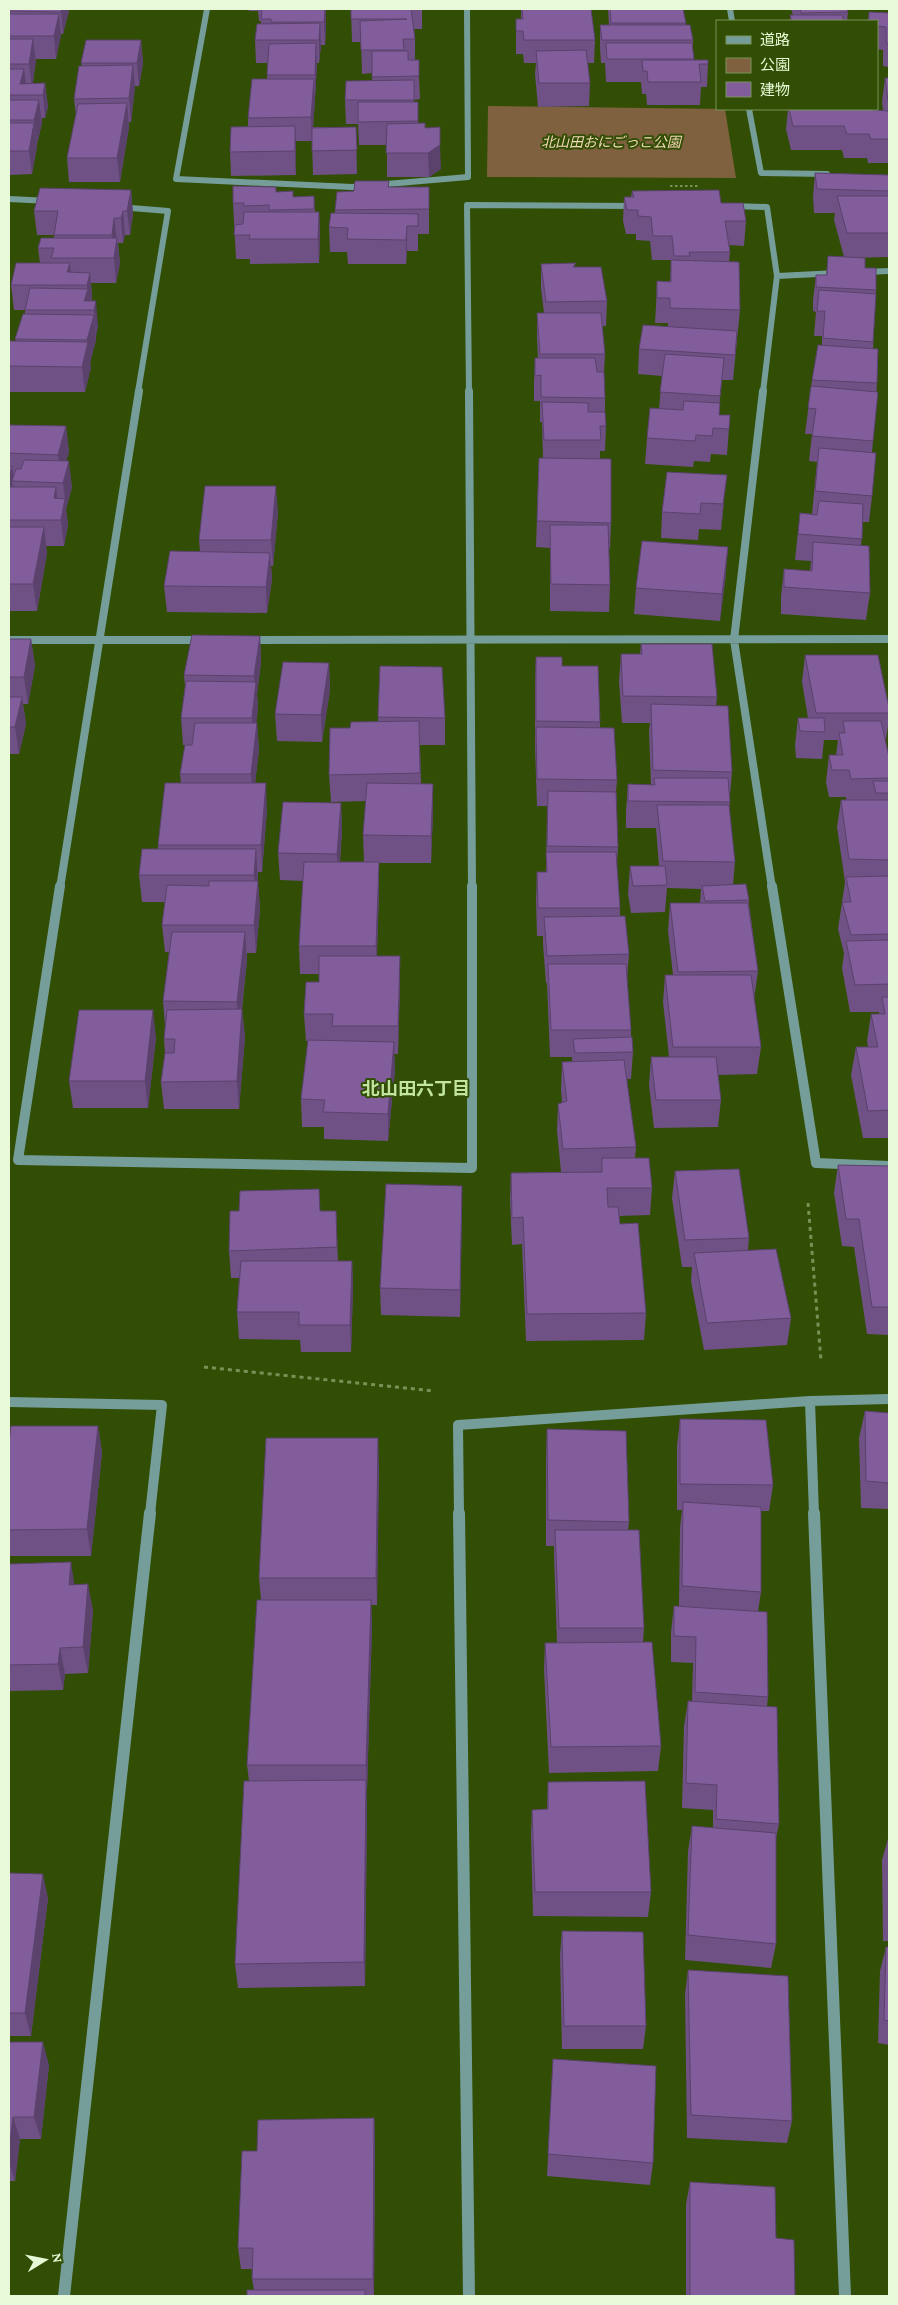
<svg xmlns="http://www.w3.org/2000/svg" width="898" height="2305" font-family="'Crimson Pro','Noto Sans JP',serif">
<style>
.green{fill:#7f613f}
.lines{fill:none;stroke-linecap:round;stroke-linejoin:round}
.path-far1{stroke:#789156;stroke-width:2;stroke-dasharray:2.5 2.5;stroke-linecap:butt}
.path{stroke:#789156;stroke-width:3;stroke-dasharray:4 4;stroke-linecap:butt}
.street-far3{stroke:#759e9b;stroke-width:6}
.street-far2{stroke:#759e9b;stroke-width:8}
.street-far1{stroke:#759e9b;stroke-width:10}
.street{stroke:#759e9b;stroke-width:12}
.wall{fill:#6f5185}
.shaded-wall{fill:#5a426c}
.building{fill:#815e9b;stroke:#5a426c}
.labels{text-anchor:middle;dominant-baseline:central;stroke-width:4;stroke-linejoin:round;paint-order:stroke}
.far-park-label{font-size:14px;font-style:italic;fill:#f5d8b8;stroke:#314e04}
.neighbourhood-label{font-size:18px;font-weight:bold;fill:#c2e59f;stroke:#314e04}
</style>
<rect width="100%" height="100%" fill="#314e04"/>
<path class="green" d="M488,106L725,109L736,178L487,177Z"/>
<g class="lines">
<path class="path-far1" d="M670,186H699"/>
<path class="path" d="M808,1203L821,1361
M204,1367L434,1391"/>
<path class="street-far3" d="M207,9L176,179L352,187L468,177L467,9
M730,9L732,21
M749,109L761,173L827,174
M9,199L50,201
M731,206L767,207L777,276L763,392
M119,207L168,211L138,392
M863,272L889,271
M777,276L838,273
M469,392L467,205L637,206"/>
<path class="street-far2" d="M469,391L472,888
M763,391L734,640L772,888
M9,640H203
M247,640L889,639
M60,888L139,391"/>
<path class="street-far1" d="M60,886L18,1160L472,1168V886
M772,886L816,1163L889,1166
M810,1401L814,1514
M9,1402L162,1405L150,1514
M459,1514L458,1425L810,1401L889,1399"/>
<path class="street" d="M459,1513L469,2296
M814,1513L845,2296
M64,2296L150,1513"/>
</g>
<path class="wall" d="M9,9L69,11L63,34H61L56,59H36L33,83H45L48,107L45,118H42V123L37,144V146L32,174L9,175Z
M248,9H326V27L325,45H321L319,63H317L315,98L313,127H356L357,174L313,175L312,141H295L296,175L231,176L230,152L248,127V118L267,79L268,63H256L255,40L261,24V21H259L258,11H249Z
M351,9H422V29H414L415,39V60L419,76L420,99L414,100V102H418V123L425,128L441,169L429,177H387V145H359L358,124H346L345,100L372,81V73L362,74L361,42H352Z
M521,9H591L595,40L594,63H588L590,83L589,106L538,107L535,74L536,63H524L523,54H516V19H521Z
M608,9H683L686,25L693,40V49L694,60L708,64L707,87H701L700,105H647L646,94H642L641,82H606L605,63H601L600,48V25H609Z
M791,9H847L848,12L847,21H790V15H793Z
M869,12L889,13V163H868L867,158H844L842,150H791L786,129L788,109H871L872,110H883L882,102L885,78H888V67L883,66V50L877,49V21H868Z
M86,40H141L143,63L139,86H135L131,122H129V127L120,182H69L67,158L76,115L74,99L79,66H82L81,63Z
M815,173L889,175V257L849,258L865,268L876,290L873,349L877,383L873,441L872,452V496L869,522H863L861,545L870,593L866,620L781,614V596L784,569L810,571L811,561L795,560L800,513L812,514L817,462L809,461L812,434H805L812,380L822,345V336H814L816,312L813,311V300L816,275H826L828,256L844,257L834,220L835,213H814L813,197Z
M389,181V187H429V234H418V251H407L406,264H348L347,252H330L329,227L335,213V210L354,191Z
M276,187V192L293,197L314,196L315,212H319L320,236L319,263L250,264V259H236L233,203Z
M131,190L133,214L130,235H125L123,243H118L120,263L116,283H91L92,297V301L98,326L96,335V340L90,363L91,367L85,392H9V341H16L15,339L25,314V310H14L11,285L40,263L38,248L54,238V235H37L34,211Z
M632,191L721,203L746,221L744,246L729,245L730,252L729,262L740,310L733,380H722L719,409V415H730L727,455L711,454L710,462L694,461L693,467L645,464L647,438L659,409L662,376L638,374L639,349L668,327V323H655L656,306L657,281H670L671,263V260H652L650,241L636,240V234H626L623,221L624,197H631Z
M541,264L576,267L607,301L606,326H602L605,354L604,373L605,398V412L606,426L605,451H600V459L611,523L610,549H609L610,585L609,612L550,611V548L536,547L539,458H543L542,422H540V401H534V383L535,358H538L537,338V313H544L541,288Z
M9,425L66,426L69,452L66,461L72,487L66,509L68,525L64,546H46L47,553L37,611H9Z
M667,472L724,501L721,530L699,529L698,540L661,538L662,512Z
M278,512L273,566H271L272,579L267,613L167,612L164,586L200,552L199,540Z
M726,573L720,621L634,614L636,588Z
M260,636L261,663L257,694L258,708L256,723H257L259,750L255,783L267,810L262,872H258V883L260,909L256,953H247V960L242,1009L245,1037L239,1109H164L161,1082L165,1053L164,1039L165,1026L163,1001L169,952H165L162,925L165,902H142L139,875L158,849V845L181,783L180,774L192,745H183L181,718L185,687L184,675Z
M9,639H31L35,666L28,704H23L26,724L19,754H10L9,758Z
M641,644L717,697L716,706L732,772L730,795V802L729,811L735,862L733,885L749,900V904L758,971L754,999L761,1047L757,1074L718,1075L721,1100L718,1127L654,1128L649,1085L651,1057H669L663,1002L665,975H673L668,931L670,903H700L701,889L667,888L665,912L631,913L628,894L630,866H659L656,828H626V811L628,784L651,785L649,731L650,723H622L619,681L621,654H640Z
M805,655L889,708V720L886,739H885L889,757V1138H863L851,1075L856,1047H868L867,1041L871,1014H879V1012H850L842,968L844,953L838,929L845,882L837,827L841,800H846V797H829L826,782L829,755H836L838,740H824L822,759L796,758L795,745L798,718H808L802,682Z
M536,657L562,666L600,722V728L617,780L616,792L618,847L617,865L620,908V916L629,954L627,980L631,1030V1037L633,1052L631,1079H627L636,1147L635,1158L652,1188L650,1215L619,1216L620,1224L646,1313L644,1340L526,1341L522,1244L512,1245L510,1200L511,1173L561,1172L557,1131L558,1104L562,1102L561,1090L562,1062H572V1057H550L547,983H546L543,944V936H537L536,900L537,872H546L547,806H537L535,748V684Z
M329,663L330,690L322,742L277,741L275,714Z
M380,666L445,718V745H420L421,784H433V811L431,863H379V889L377,956L400,984L398,1054H394L395,1070L388,1141L324,1139V1127H302L301,1099L308,1041H306L304,1014L319,982V974H300L299,946L303,881L280,880L278,853L341,803L342,830L340,862H364L363,835L366,801L331,802L329,775L350,728L378,721Z
M156,1037L148,1108H73L69,1081Z
M838,1165L889,1166V1335L867,1334L854,1247L842,1246L834,1193Z
M675,1171L749,1238L748,1250L791,1318L787,1345L704,1350L691,1281L692,1267H682L672,1198Z
M462,1186L460,1317L381,1315L380,1288Z
M239,1211H336L338,1261H352L353,1288L351,1352H301L300,1340L239,1339L237,1312L239,1278H231L229,1251Z
M865,1411L889,1413V1509L861,1508L859,1438Z
M680,1419L773,1485L769,1511H761V1592L758,1612L768,1697L767,1706L779,1824L776,1838V1944L771,1968L685,1960L688,1851L692,1826L713,1828V1810L682,1808L684,1726L688,1701H692L693,1663L671,1662V1632L674,1606H679L680,1528L682,1510H677V1446Z
M98,1426L102,1453L91,1556H9V1443Z
M547,1429L629,1522L628,1530L644,1628L643,1642L661,1746L658,1771L549,1773L544,1669L545,1643H557L554,1556V1546H546V1456Z
M379,1464L377,1605H371L372,1626L367,1790H366L367,1805L365,1986L238,1988L235,1964L249,1781L247,1765L261,1600L259,1578Z
M9,1564L75,1585L93,1610L88,1673L65,1674L63,1690L9,1691Z
M889,1672V1795L888,1678Z
M548,1782L651,1892L648,1917L533,1916L531,1834L532,1810L547,1809Z
M889,1835V1941H883L882,1860Z
M9,1873L48,1898L31,2036H9Z
M562,1931L646,2026L643,2049H562L560,1955Z
M886,1947H889V2045L878,2043L880,1971Z
M688,1970L792,2121L787,2143L687,2138L685,1994Z
M9,2042L49,2065L41,2139H20L15,2181H9Z
M553,2059L653,2163L650,2185L547,2176Z
M374,2118L375,2140L374,2296H247L254,2290L252,2279L253,2269H241L238,2248L257,2151Z
M690,2182L776,2238L795,2296H686V2204Z"/>
<path class="shaded-wall" d="M62,9H69V11L63,34L61,12Z
M325,9H326V27L325,45L324,22Z
M59,14L61,36L56,59L54,36Z
M320,23L321,46L319,63V40Z
M33,39L36,62L32,87L29,64Z
M141,40L143,63L139,86L137,63Z
M316,43L317,67L315,98V75Z
M133,65L135,88L131,122L129,98Z
M24,69L27,92L20,84Z
M314,79L315,102L312,141L311,117Z
M45,83L48,107L45,118L43,95Z
M39,100L42,123L37,144L34,120Z
M127,103L129,127L120,182L117,158Z
M34,123L37,146L32,174L29,151Z
M295,126L296,150V175L295,151Z
M440,145L441,169L429,177L428,153Z
M131,190L133,214L130,235L127,211Z
M123,211L125,235L123,243L121,218Z
M319,212L320,236L319,263L318,239Z
M114,218L120,263L116,283L112,235Z
M407,226V251L406,264V240Z
M70,263L72,285L67,272Z
M90,273L92,297L90,308L84,301L87,291V285Z
M96,301L98,326L96,335L94,310Z
M94,315L96,340L90,363L91,367L85,392L82,367L87,345V340Z
M66,426L69,452L61,480L58,455Z
M69,461L72,487L66,509L68,525L64,546L61,520L65,499L63,483Z
M12,466L14,481H12L14,498L12,507L9,482Z
M727,475L724,501L721,530L723,504Z
M276,486L278,512L273,566L271,540Z
M56,487L59,513L54,498Z
M44,527L47,553L37,611L33,584Z
M728,547L726,573L720,621L722,594Z
M270,553L272,579L267,613L266,587Z
M260,636L261,663L257,694L258,708L254,745L252,718L255,692L254,676Z
M31,639L35,666L28,704L24,677Z
M329,663L330,690L322,742L321,715Z
M22,697L26,724L19,754L15,727Z
M257,723L259,750L253,801L251,774Z
M266,783L267,810L262,872L261,845Z
M433,784V811L431,863V836Z
M341,803L342,830L338,881L337,854Z
M256,849L260,909L256,953L254,925L256,900L254,875Z
M379,862V889L376,974V946Z
M245,932L247,960L239,1029L237,1002Z
M400,956V984L398,1054V1026Z
M242,1009L245,1037L239,1109L237,1081Z
M153,1010L156,1037L148,1108L145,1081Z
M394,1042L395,1070L388,1141V1114Z
M462,1186V1213L460,1317V1290Z
M352,1261L353,1288L351,1352L350,1325Z
M98,1426L102,1453L91,1556L87,1529Z
M378,1438L379,1464L377,1605L376,1578Z
M71,1562L75,1588L69,1585Z
M88,1584L93,1610L88,1673L83,1647Z
M371,1600L372,1626L367,1790L366,1765Z
M60,1648L65,1674L63,1690L58,1664Z
M366,1780L367,1805L365,1986L364,1962Z
M43,1874L48,1898L31,2036L25,2013Z
M43,2042L49,2065L41,2139L34,2117Z
M13,2117L20,2139L15,2181L9,2162V2151Z
M374,2118L375,2140L374,2296L373,2279Z"/>
<path class="building" d="M9,9H62L61,12L9,11Z
M262,9H325L324,22H271V19H261Z
M351,9H411L415,39H403L404,50H361L360,21L407,19H351Z
M522,9H591L595,40H524L523,31H516V19H523Z
M610,9H683L686,23H611Z
M800,9H847L848,12L801,13Z
M869,12L889,13V44L886,43V27L877,26V21H869Z
M9,14H59L54,36H9Z
M790,15H842L844,21H792Z
M320,23L319,40H255L257,24Z
M600,25H690L693,40H602Z
M9,39H33L29,64H9Z
M86,40H141L137,63H81Z
M316,43L315,75H267L269,44Z
M606,43H692L694,59H607Z
M586,50L590,83H539L536,51Z
M372,51H408V60H419V76L372,77Z
M642,60H708V64H699L701,82H648L647,71H643Z
M133,65L129,98L74,99L79,66Z
M9,69H24L20,84L45,83L43,95H9Z
M885,78H889V101H888Z
M252,79H314L311,117L248,118Z
M414,80V100H345L346,81Z
M9,100H39L34,120H9Z
M358,102H418V121L358,122Z
M127,103L117,158H67L78,104Z
M789,109H871L872,110L889,111V139H871L869,134H847L844,126H793Z
M9,123H34L29,151H9Z
M425,123V128L440,127V145L428,153H386L387,124Z
M295,126V151L230,152L231,127Z
M356,127L357,150L312,151V128Z
M815,173L889,175V191L817,189Z
M355,181H389L388,187H429V209L335,210L337,192L354,191Z
M233,186L276,187V192L293,191V197L314,196V209L269,210V205L244,206V203H233Z
M40,188L131,190L127,211H123L121,218H114L112,235H54L58,211H34Z
M719,190L721,203H743L746,221H725L730,252H689L690,256H674L672,236H653L651,217L638,216V210H627L624,197H634L632,191Z
M837,196H889V233H847Z
M244,212H319L318,239H249L250,235H234L235,225L243,224Z
M331,213L418,214V226H407L406,240L347,239L348,228L329,227Z
M41,238H117L114,258H51L54,248H38Z
M828,256L865,258V268H876V290L816,287V275H827Z
M671,260L739,262L740,310L670,308V298H657V281L671,282Z
M16,263H70L67,272L90,273L87,285H11Z
M576,263L573,267H601L607,301L546,302L541,264Z
M30,288L88,289L84,301H96L94,310H25Z
M819,290L876,294L873,342L823,338L825,311H817Z
M537,313H601L605,354H540Z
M23,314L94,315L87,340L15,339Z
M643,325L737,331L735,355L639,349Z
M9,341L88,342L82,367L9,366Z
M818,345L878,349L877,383L812,380Z
M665,354L724,358L720,396L660,392Z
M535,358H595L597,372H604L605,398L541,397V375L535,376Z
M811,386L878,392L873,441L812,436L816,409L808,408Z
M684,401L720,403L719,415H730L729,429L713,428L712,436L696,435L695,441L647,438L650,408L683,410Z
M542,402L588,403V412H605L606,426H600L601,440H544Z
M9,425L66,426L58,455L9,453Z
M819,448L876,453L872,496L815,491Z
M539,458L611,459V523L537,521Z
M24,460L69,461L63,483L12,481L16,469H21Z
M9,466H12L9,480Z
M667,472L727,475L723,504L701,503L700,514L662,512Z
M205,486H276L271,540H199Z
M9,487H56L54,498L65,499L61,520H9Z
M819,501L863,504L862,539L798,534L800,513L817,515Z
M550,525H608L610,585L551,584Z
M9,527H44L33,584H9Z
M642,541L728,547L722,594L636,588Z
M813,542L869,546L870,593L784,587V569L812,571Z
M170,551L270,553L266,587L164,586Z
M192,635L260,636L254,676L184,675Z
M9,639H31L24,677H9Z
M641,644H712L717,697L623,696L621,654H642Z
M805,655H878L889,708V713H816Z
M536,657H562V666H598L600,722L536,721Z
M283,662L329,663L321,715L275,714Z
M380,666L442,667L445,718L378,717Z
M186,681L256,682L252,718H181Z
M9,697H22L15,727H9Z
M651,704L728,706L732,772L653,770Z
M798,718H824L825,732L800,731Z
M419,721L420,773L329,775L330,728H350L351,722Z
M843,721H881L889,757V778L851,779L849,770H832L829,755H843L839,733H845Z
M195,723H257L251,774H180L185,745H192Z
M536,727L614,728L617,780L537,779Z
M654,778H728L730,802L628,801V784L655,785Z
M873,781H889V793H876Z
M165,783H266L261,845H158Z
M367,783L433,784L431,836L363,835Z
M548,791L616,792L618,847L547,846Z
M841,800H889V860L849,859Z
M283,802L341,803L337,854L278,853Z
M657,805H729L735,862L663,861Z
M142,849H256L254,875H139Z
M546,852H616L620,908H538L537,872H547Z
M304,862H379L376,946H299Z
M630,866H665L667,885L633,886Z
M889,876V934L851,935L842,902H851L846,877Z
M209,881H258L254,925H162L167,885L209,886Z
M746,884L749,900L705,901L702,886Z
M670,903H748L758,971L678,972Z
M625,916L629,954L547,956L544,917Z
M172,932H245L237,1002L163,1001Z
M889,940V984L855,985L846,941Z
M319,956H400L398,1026H332L333,1014H304L306,982H319Z
M548,964H626L631,1030H551Z
M665,975H751L761,1047H673Z
M882,997H889V1110L868,1111L856,1047H878L871,1014H885Z
M242,1009L237,1081L161,1082L165,1053H174L175,1039H164L167,1010Z
M79,1010H153L145,1081H69Z
M632,1037L633,1052L575,1053L573,1039Z
M308,1040L394,1042L388,1114L323,1112L325,1100L301,1099Z
M651,1057H716L721,1100H656Z
M624,1060L636,1147L563,1149L558,1104L567,1101L562,1062Z
M602,1158H649L652,1188H607L608,1207H618L620,1224L638,1223L646,1313L527,1314L523,1217L512,1218L511,1173L602,1172Z
M838,1165L889,1166V1307H872L859,1219H846Z
M739,1169L749,1238L685,1240L675,1171Z
M386,1184L462,1186L460,1290L380,1288Z
M319,1189L320,1211H336L337,1247L229,1251L230,1211H239L240,1191Z
M776,1249L791,1318L707,1323L694,1253Z
M241,1261H352L350,1325H299V1312H237Z
M865,1411L889,1413V1483L866,1481Z
M680,1419L766,1420L773,1485L680,1484Z
M11,1426H98L87,1529L9,1530V1443Z
M547,1429L626,1431L629,1522L548,1520Z
M266,1438H378L376,1578H259Z
M683,1502L761,1507V1592L682,1586Z
M555,1530H639L644,1628H559Z
M71,1562L69,1585L88,1584L83,1647L60,1648L58,1664L9,1665V1564Z
M257,1600H371L366,1765H247Z
M674,1606L767,1612L768,1697L695,1692L696,1637L674,1636Z
M652,1642L661,1746L551,1747L545,1643Z
M688,1701L777,1707L779,1824L716,1819L717,1785L686,1783Z
M366,1780L364,1962L235,1964L244,1781Z
M645,1781L651,1892H535L532,1810L548,1809V1782Z
M692,1826L776,1833V1944L688,1935Z
M9,1873L43,1874L25,2013H9Z
M562,1931L643,1932L646,2026H564Z
M886,1947H889V2021L884,2020Z
M688,1970L788,1976L792,2121L691,2115Z
M9,2042H43L34,2117H13L9,2151Z
M553,2059L656,2066L653,2163L548,2154Z
M374,2118L373,2279H252L253,2248H238L242,2151H257L258,2120Z
M690,2182L775,2187L776,2238L794,2240L795,2296H690Z
M247,2290H365V2296H247Z"/>
<g class="labels">
<g class="far-park-label">
<text x="611" y="142">北山田おにごっこ公園</text>
</g>
<g class="neighbourhood-label">
<text x="416" y="1089">北山田六丁目</text>
</g>
</g>
<rect width="898" height="2305" fill="none" stroke="#e7f9d6" stroke-width="20"/>
<rect x="716" y="20" width="162" height="90" fill="#314e04" stroke="#7a9258"/>
<rect x="726" y="36" width="25" height="8" fill="#759e9b" stroke="#7a9258"/>
<text x="760" y="45" font-size="15" fill="#e7f9d6">道路</text>
<rect x="726" y="58" width="25" height="15" fill="#7f613f" stroke="#7a9258"/>
<text x="760" y="70" font-size="15" fill="#e7f9d6">公園</text>
<rect x="726" y="82" width="25" height="15" fill="#815e9b" stroke="#7a9258"/>
<text x="760" y="95" font-size="15" fill="#e7f9d6">建物</text>
<g transform="translate(45 2260) rotate(80)" stroke="#314e04" stroke-width="4" paint-order="stroke">
<path d="M0-4L9 19L0 12L-9 19Z" fill="#e7f9d6"/>
<text y="-8" font-size="14" font-weight="bold" text-anchor="middle" fill="#e7f9d6">N</text>
</g>
</svg>
